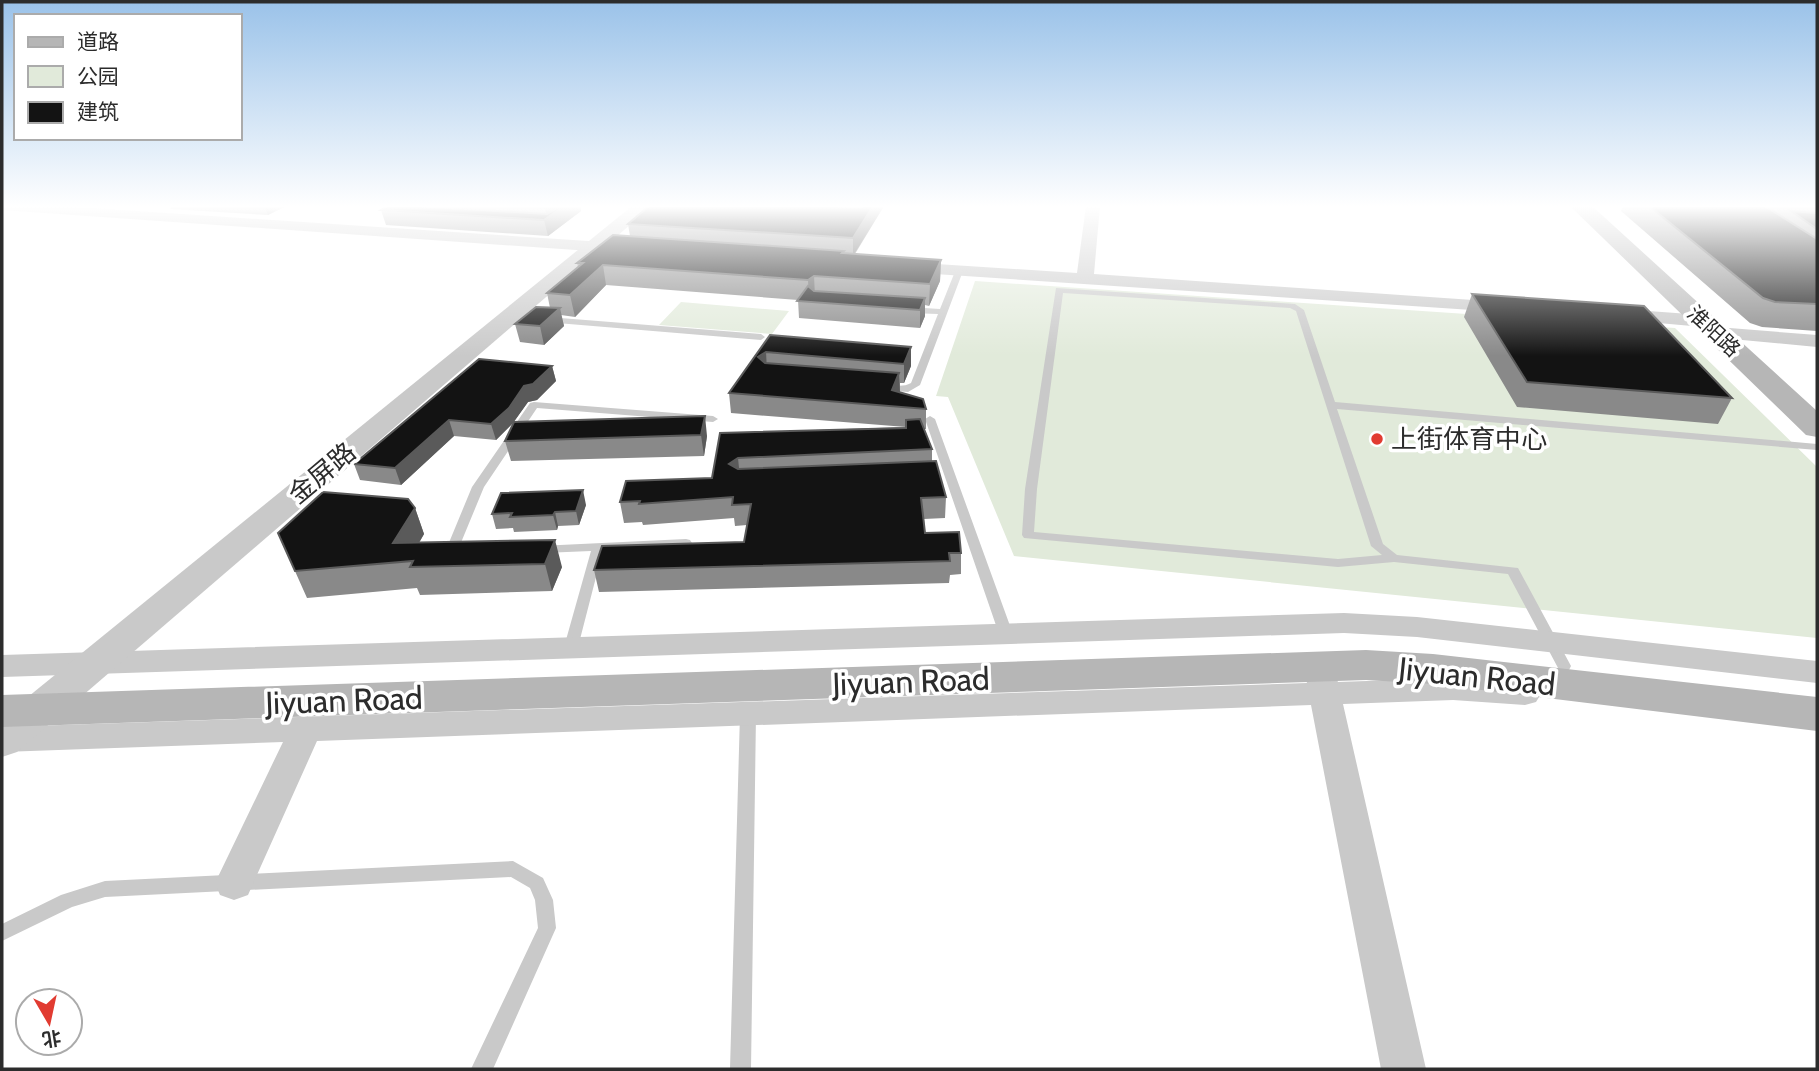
<svg xmlns="http://www.w3.org/2000/svg" width="1819" height="1071" font-family="Cabin,'Noto Sans SC',sans-serif">
<style>
.green{fill:#e1eada}
.lines{fill:none;stroke-linecap:round;stroke-linejoin:round}
.service{fill:#c9c9c9;fill-rule:evenodd}
.minor{fill:#c9c9c9;fill-rule:evenodd}
.tertiary{fill:#c9c9c9;fill-rule:evenodd}
.secondary{fill:#b6b6b6;fill-rule:evenodd}
.wall{fill:#898989}
.shaded-wall{fill:#5a5a5a}
.building{fill:#131313;stroke:#5a5a5a;stroke-width:2}
.poi-dot{fill:#e13b31;stroke:#fff;stroke-width:2.5}
.labels{text-anchor:middle;dominant-baseline:central;stroke-width:7;stroke-linejoin:round;paint-order:stroke}
.far-street-label{font-size:21px;fill:#2c2c2c;stroke:#fff}
.poi-label{font-size:26px;fill:#2c2c2c;stroke:#fff;text-anchor:start}
.street-label{font-size:26px;fill:#2c2c2c;stroke:#fff}
.near-street-label{font-size:32px;fill:#2c2c2c;stroke:#fff}
</style>
<rect width="100%" height="100%" fill="#fff"/>
<path class="green" d="M975,281L1675,328L1817,467V638L1014,556L948,397L936,396Z
M681,302L789,311L772,334L659,325Z"/>
<g class="lines">
<path class="service" d="M571,206H602C594,209 584,205 575,209C572,210 569,212 566,212V210Z
M956,269L963,271L920,385L908,392L883,390L881,388C889,382 901,389 911,383L938,314L908,313L904,310L908,307L940,309Z
M1056,288L1295,304L1304,310L1335,402L1817,444V450L1337,409L1383,544L1397,555L1518,568L1571,666L1569,670H1559L1557,666L1508,574L1394,562L1338,567L1024,538L1022,535L1025,489ZM1063,293L1290,308L1296,311L1371,546L1382,555L1338,559L1034,532L1037,489Z
M548,317L761,334L765,337L761,340L545,322V318Z
M534,402L713,416L718,419L713,422L537,408L484,487L460,545L468,552L462,556L450,552L448,545L472,487L530,403Z
M930,416L935,419L1013,634L1011,637H1001L999,634L925,419Z
M686,539L690,540L692,543L690,546L603,550L578,647L576,650H566L564,647L591,551L543,553L537,549L539,546Z
M748,708L753,710L756,714L751,1069H730L740,714L743,710Z
M513,861L543,878L553,900L556,928L493,1069H471L538,928L535,900L530,888L511,877L105,897L72,907L2,941V924L61,895L105,881Z"/>
<path class="minor" d="M2,206H62L619,243L627,248L619,253L2,210Z
M1086,206H1100L1094,274L1502,302L1511,307L1502,312L905,272L897,267L905,262L1077,273Z
M1621,309L1703,315L1712,321L1703,327L1614,319L1612,315Z
M1717,327L1817,335V347L1710,337L1707,333L1710,329Z
M1344,613L1417,617L1817,661V683L1417,637L1344,633L2,677V655Z
M1321,666L1332,669L1338,682L1453,678L1525,683L1536,686L1541,694L1536,702L1525,705L1453,700L1343,704L1426,1069H1381L1311,705L317,741L248,895L234,900L220,895L215,883L283,742L2,752V727L1307,683L1305,677L1310,669Z"/>
<path class="tertiary" d="M632,206H652L17,752L2,757V718Z"/>
<path class="secondary" d="M1570,206H1592L1817,411V437L1806,435Z
M1366,650L1433,654L1817,697V731L1433,684L1366,680L2,727V695Z"/>
</g>
<path class="wall" d="M170,206H286L268,215L171,209Z
M388,206H580L581,211L548,236L386,225L381,210Z
M649,206H884L855,254L941,260L940,281L929,306L925,305V316L920,328L799,318L798,300L606,285L575,317L561,315L564,326L544,345L520,342L515,324L550,308L547,293L578,267L577,263L630,236L628,224Z
M1623,206H1817V331L1762,327L1750,323L1621,211Z
M1472,294L1732,398L1718,424L1517,407L1464,317Z
M770,335L911,366L904,383H900V392L926,409V429H924L932,449V461L946,497L945,518L924,519L925,533L961,553V574L950,575L949,583L599,592L594,570L744,542L747,525L735,526L734,518L643,525L642,522L624,523L620,502L712,478L720,433L906,427L731,413L729,393Z
M552,366L556,381L537,400L528,402L513,423L496,440L454,436L401,485L360,480L354,464Z
M514,422L707,436L704,456L511,461L505,441Z
M586,505L579,525L558,526L557,530L514,532L513,528L496,529L492,514Z
M415,508L424,534L419,543L562,567L552,591L420,595L417,588L307,598L278,533Z"/>
<path class="shaded-wall" d="M264,206H286L268,215Z
M549,206H580L581,211L548,236L544,220L547,218L545,208Z
M873,206H884L853,256V238Z
M941,260L940,281L929,306L930,284Z
M603,265L606,285L575,317L570,295Z
M814,276L815,297L809,301L808,280Z
M925,298V316L920,328V310Z
M560,308L564,326L544,345L540,326Z
M911,347V366L904,383V364Z
M766,352L767,371L758,357Z
M552,366L556,381L537,400L528,402L513,423L496,440L491,424L524,386Z
M899,373L900,393L892,390Z
M705,416L707,436L704,456L701,435Z
M449,420L454,436L401,485L395,468Z
M738,458L740,478L729,464Z
M583,490L586,505L579,525L576,511Z
M415,508L424,534L408,561L393,543Z
M555,512L558,526L557,530L553,515Z
M555,540L562,567L552,591L545,564Z"/>
<path class="building" d="M388,206H417L547,214L561,206H564L544,220L381,210Z
M502,206H549L545,208Z
M649,206H830L860,207L864,206H873L853,238L628,224Z
M1649,206H1765L1817,239V304L1775,302L1763,298Z
M1791,211L1817,213V229Z
M613,235L844,251L842,253L941,260L930,284L814,276L808,280L603,265L570,295L547,293L583,263H577Z
M808,286L814,291L925,298L920,310L797,301Z
M1472,294L1644,306L1732,398L1527,382Z
M536,307L560,308L540,326L515,324Z
M770,335L911,347L904,364L766,352L758,357L765,363L899,373L892,390L923,399L926,409L729,393Z
M479,359L552,366L533,384L524,386L509,408L491,424L449,420L395,468L354,464Z
M705,416L701,435L505,441L514,422Z
M920,419L932,449L738,458L729,464L738,469L936,461L946,497L921,498L925,533L959,532L961,553H949L950,561L594,570L602,546L744,542L751,504L732,505L733,497L639,504L640,501L620,502L626,481L712,478L720,433L906,428V420Z
M583,490L576,511L555,512L553,515L510,517L512,513L492,514L501,493Z
M323,492L408,499L415,508L393,543L555,540L545,564L410,567L413,561L295,571L278,533Z"/>
<linearGradient id="sky" x2="0" y2="1"><stop stop-color="#9ac2e9"/><stop offset="0.58" stop-color="#fff"/><stop offset="1" stop-color="#fff" stop-opacity="0"/></linearGradient>
<rect width="1819" height="356" fill="url(#sky)"/>
<circle class="poi-dot" cx="1377" cy="439" r="7"/>
<g class="labels">
<g class="far-street-label">
<text transform="translate(1714 331) rotate(43)">淮阳路</text>
</g>
<g class="poi-label">
<text x="1391" y="439">上街体育中心</text>
</g>
<g class="street-label">
<text transform="translate(322 473) rotate(-40)">金屏路</text>
</g>
<g class="near-street-label">
<text transform="translate(1477 676) rotate(6)">Jiyuan Road</text>
<text transform="translate(911 681) rotate(-2)">Jiyuan Road</text>
<text transform="translate(344 700) rotate(-2)">Jiyuan Road</text>
</g>
</g>
<rect width="1819" height="1071" fill="none" stroke="#2c2c2c" stroke-width="7"/>
<rect x="14" y="14" width="228" height="126" fill="#ffffff" stroke="#ababab" stroke-width="2"/>
<rect x="28" y="37" width="35" height="10" fill="#b6b6b6" stroke="#ababab" stroke-width="2"/>
<text x="77" y="49" font-size="21" fill="#2c2c2c">道路</text>
<rect x="28" y="66" width="35" height="21" fill="#e1eada" stroke="#ababab" stroke-width="2"/>
<text x="77" y="84" font-size="21" fill="#2c2c2c">公园</text>
<rect x="28" y="102" width="35" height="21" fill="#131313" stroke="#ababab" stroke-width="2"/>
<text x="77" y="119" font-size="21" fill="#2c2c2c">建筑</text>
<g transform="translate(49 1022) rotate(171)"><circle r="33" fill="#ffffff" stroke="#ababab" stroke-width="2"/>
<path d="M0-5L12 26L0 18L-12 26Z" fill="#e13b31"/>
<text y="-10" font-size="19" font-weight="bold" text-anchor="middle" fill="#2c2c2c">北</text>
</g>
</svg>
